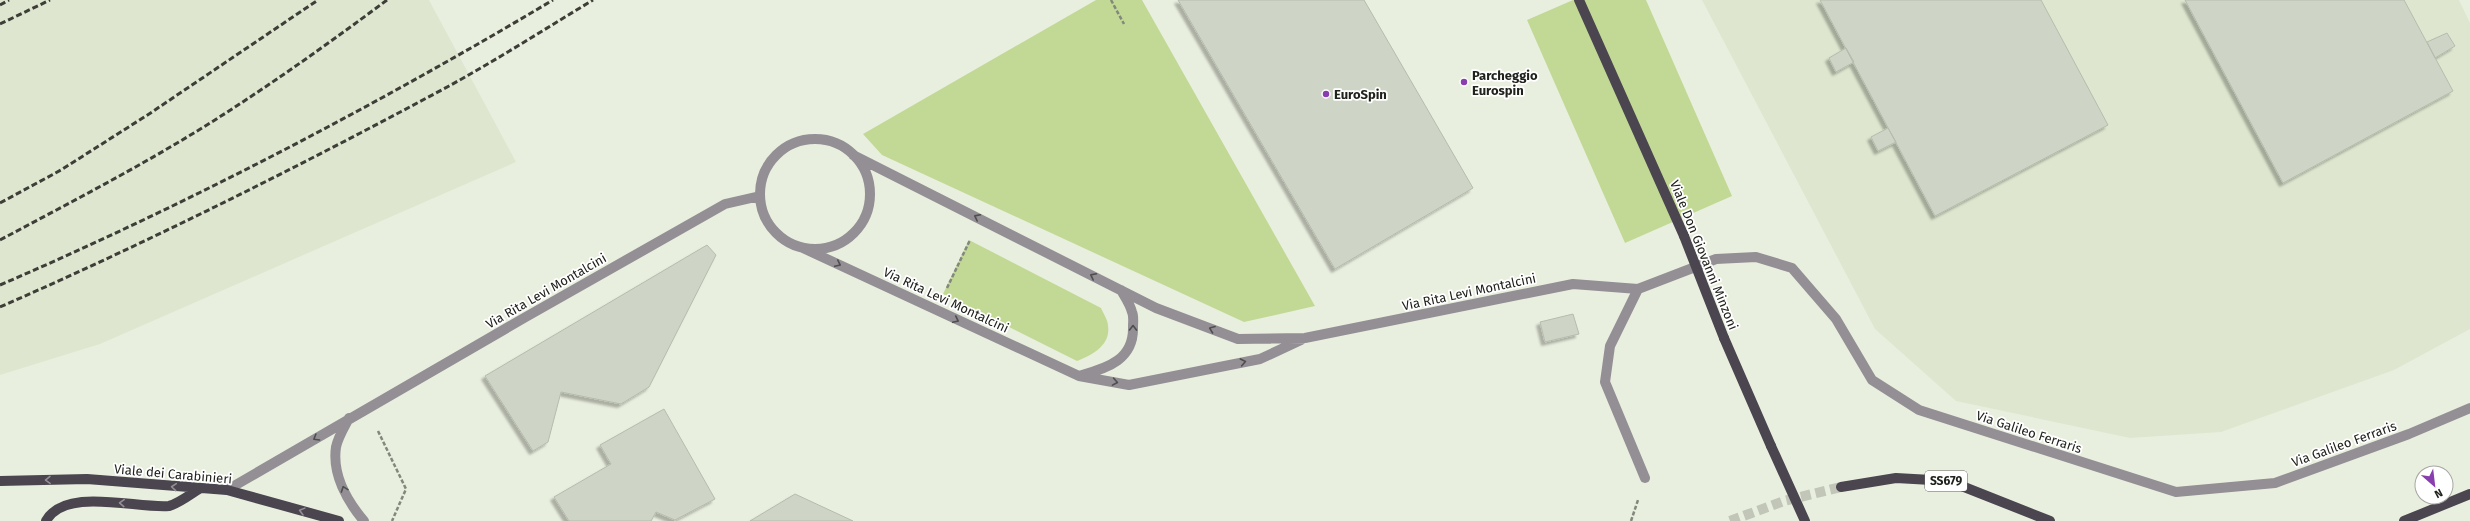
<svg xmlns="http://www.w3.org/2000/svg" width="2470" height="521" font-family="'Fira Sans',sans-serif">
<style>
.built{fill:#dee6cf}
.green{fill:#c2d995}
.building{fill:#cfd5c6;stroke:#b6bcad;filter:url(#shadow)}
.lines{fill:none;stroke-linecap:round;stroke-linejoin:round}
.major-tunnel{stroke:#c1c6b8;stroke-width:10;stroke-dasharray:10 5;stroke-linecap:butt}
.path{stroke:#83877c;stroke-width:2.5;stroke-dasharray:4 2;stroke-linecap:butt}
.minor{stroke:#938f95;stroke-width:10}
.major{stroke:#4b454f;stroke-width:10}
.rail{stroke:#3c3e37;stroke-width:3;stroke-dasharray:6 3;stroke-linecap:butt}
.major-bridge{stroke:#4b454f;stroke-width:10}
.oneway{stroke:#4e4e4c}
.oneway2{stroke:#938f95}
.poi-dot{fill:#883eaf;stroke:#fff;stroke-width:1.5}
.labels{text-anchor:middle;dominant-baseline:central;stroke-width:3.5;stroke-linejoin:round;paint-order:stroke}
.shield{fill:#fff;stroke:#636460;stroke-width:1}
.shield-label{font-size:12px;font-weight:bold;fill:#20221c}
.poi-label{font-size:13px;font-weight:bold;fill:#20221c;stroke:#fff;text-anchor:start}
.street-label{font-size:13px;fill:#20221c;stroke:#fff}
</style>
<defs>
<filter id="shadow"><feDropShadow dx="-3.5" dy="3.5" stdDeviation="1" flood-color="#0004"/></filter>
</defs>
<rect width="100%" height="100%" fill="#e9efdf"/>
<path class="built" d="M0,0H429L516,162L100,344L0,375Z
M1702,0H2459L2470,23V329L2394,370L2221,432L2130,438L1956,401L1875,329Z"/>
<path class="green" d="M1096,0H1142L1315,306L1244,322L882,155L863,134Z
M1573,0H1646L1732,196L1625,243L1527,20Z
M969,240L1101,308C1103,313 1108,320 1108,326C1111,345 1092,355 1077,361L943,294Z"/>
<path class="building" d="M1178,0H1364L1473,188L1335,269Z
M1820,0H2041L2108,125L1935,216Z
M2185,0H2404L2453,91L2283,183Z
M2447,33L2455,46L2435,58L2427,42Z
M1846,48L1854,62L1836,72L1829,58Z
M1888,128L1896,142L1878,151L1871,137Z
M707,245L716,255L649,387L621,404L561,392L548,442L533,451L485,376Z
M1573,314L1579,334L1545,342L1540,322Z
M664,409L715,499L675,520L656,512L651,521H569L554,497L611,464L600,445Z
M795,494L853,521H750Z"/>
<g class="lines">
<path class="major-tunnel" d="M1730,521L1784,501L1841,487"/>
<path class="path" d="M1111,0L1124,24
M947,288L970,240
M378,431L406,489L392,521
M1631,521L1638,500"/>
<path class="minor" d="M760 194a55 55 0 1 1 110 0a55 55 0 1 1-110 0Z
M853,155L1156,308L1238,339L1305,338L1573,284L1638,289L1716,259L1756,257L1792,268L1836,319L1872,380L1919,410L2176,492L2275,483L2409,434L2470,408
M803,248L1079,376L1129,385L1260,359L1301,340
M1638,289L1610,346L1605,382L1645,478
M1082,375C1108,368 1134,359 1133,327C1133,322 1134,316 1132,312C1130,304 1125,297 1121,290
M349,418C345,426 338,437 336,447C332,474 347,501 364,521
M227,490L524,318L725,204L760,196"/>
<path class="major" d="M1579,0L1684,236
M1724,338L1771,446
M0,481L87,479L227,490L339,521
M1841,487L1896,478L1949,481L2050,521
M46,521C65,486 137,509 169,506C178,504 191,494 199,489
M2404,521L2470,494"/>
<path class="rail" d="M0,5L9,0
M0,24L50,0
M0,203L61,170L149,114L318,0
M0,240C73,201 147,163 218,118C276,81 332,41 387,0
M0,285C190,203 375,106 553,0
M0,307C153,240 302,165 449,86C498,59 545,29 593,0"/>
<path class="major-bridge" d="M1684,236L1724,338
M1771,446L1805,521"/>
</g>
<defs><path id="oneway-chevron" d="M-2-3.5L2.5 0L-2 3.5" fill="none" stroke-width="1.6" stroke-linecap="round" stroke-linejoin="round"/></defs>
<g class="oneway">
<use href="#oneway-chevron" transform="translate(977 217) rotate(-153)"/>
<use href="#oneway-chevron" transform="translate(838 264) rotate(25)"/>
<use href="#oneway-chevron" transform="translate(1093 276) rotate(-153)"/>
<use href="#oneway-chevron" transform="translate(956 320) rotate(25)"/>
<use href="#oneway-chevron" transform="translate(1133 328) rotate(-89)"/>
<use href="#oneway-chevron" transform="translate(1212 329) rotate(-159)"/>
<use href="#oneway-chevron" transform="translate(1243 362) rotate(-11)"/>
<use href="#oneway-chevron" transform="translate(1115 382) rotate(10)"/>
<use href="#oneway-chevron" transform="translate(316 438) rotate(149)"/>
<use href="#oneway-chevron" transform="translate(344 489) rotate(-110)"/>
</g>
<g class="oneway2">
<use href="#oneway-chevron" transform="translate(48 480) rotate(179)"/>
<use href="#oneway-chevron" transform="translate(174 487) rotate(-175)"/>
<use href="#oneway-chevron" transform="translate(122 503) rotate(-177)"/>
<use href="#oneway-chevron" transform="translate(302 511) rotate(-165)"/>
</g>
<g class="poi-dot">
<circle cx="1464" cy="82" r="4"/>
<circle cx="1326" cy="94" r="4"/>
</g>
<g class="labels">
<rect class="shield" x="1925" y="471" width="42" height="20" rx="3"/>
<g class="shield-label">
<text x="1946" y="481">SS679</text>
</g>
<g class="poi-label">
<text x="1472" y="75">Parcheggio<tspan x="1472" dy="15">Eurospin</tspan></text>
<text x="1334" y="94">EuroSpin</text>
</g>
<g class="street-label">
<text transform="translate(1704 255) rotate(68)">Viale Don Giovanni Minzoni</text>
<text transform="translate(546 291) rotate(-30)">Via Rita Levi Montalcini</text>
<text transform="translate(1469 292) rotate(-12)">Via Rita Levi Montalcini</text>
<text transform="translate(946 300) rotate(25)">Via Rita Levi Montalcini</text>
<text transform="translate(2029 432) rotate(18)">Via Galileo Ferraris</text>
<text transform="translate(2344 444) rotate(-20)">Via Galileo Ferraris</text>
<text transform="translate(173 474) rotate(5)">Viale dei Carabinieri</text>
</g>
</g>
<g transform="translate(2434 485) rotate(152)"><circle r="19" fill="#ffffff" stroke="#a6a7a4"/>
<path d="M0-3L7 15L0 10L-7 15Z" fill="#883eaf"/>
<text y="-6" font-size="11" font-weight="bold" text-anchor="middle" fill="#20221c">N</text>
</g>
</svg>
